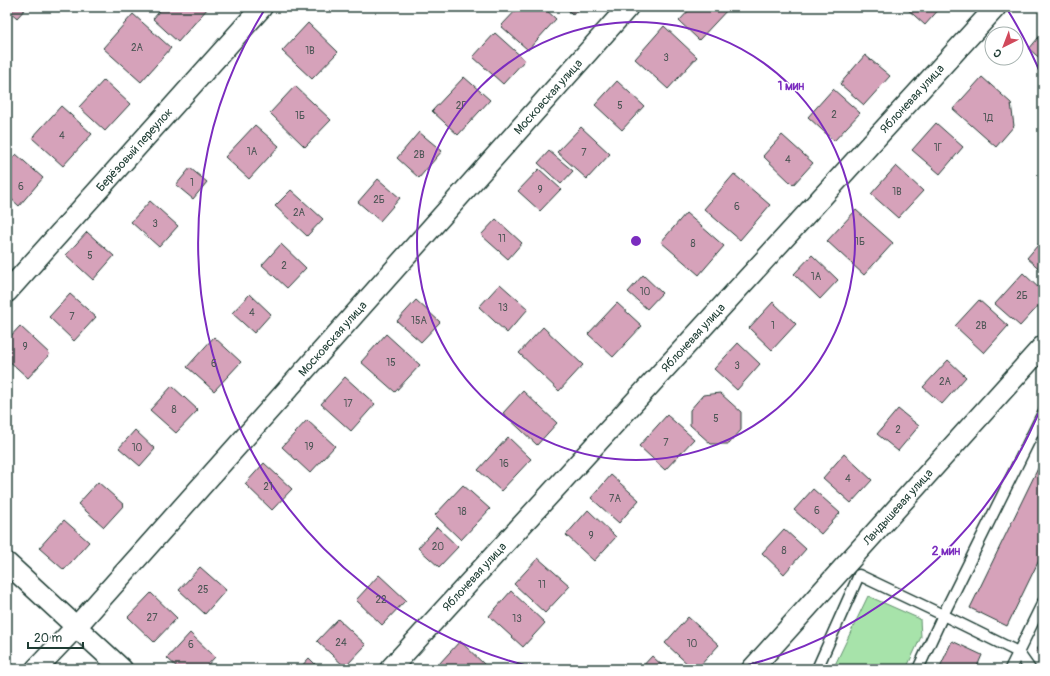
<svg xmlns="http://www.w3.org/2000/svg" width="1050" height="676" font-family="Pangolin,sans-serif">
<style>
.green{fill:#a7e3aa;stroke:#63906f}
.building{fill:#d6a2ba;stroke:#1f3d34}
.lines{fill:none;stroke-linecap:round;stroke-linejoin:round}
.service-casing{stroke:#1f3d34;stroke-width:13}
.minor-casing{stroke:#1f3d34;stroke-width:23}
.service{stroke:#fff;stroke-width:10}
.minor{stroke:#fff;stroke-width:20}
.ring{fill:none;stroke:#7b2cbf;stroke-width:2}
.labels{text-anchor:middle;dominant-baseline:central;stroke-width:3;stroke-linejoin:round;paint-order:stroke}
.number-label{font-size:10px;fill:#4d5656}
.street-label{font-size:12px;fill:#1f3d34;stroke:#fff}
.centre{fill:#7b2cbf;stroke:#fff;stroke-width:2}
.ring-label{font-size:12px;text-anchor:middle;font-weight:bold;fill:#7b2cbf;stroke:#fff;stroke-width:3;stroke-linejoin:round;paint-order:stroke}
</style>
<rect width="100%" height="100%" fill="#fff"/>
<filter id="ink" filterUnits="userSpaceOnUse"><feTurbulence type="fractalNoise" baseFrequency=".025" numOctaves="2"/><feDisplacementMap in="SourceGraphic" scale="8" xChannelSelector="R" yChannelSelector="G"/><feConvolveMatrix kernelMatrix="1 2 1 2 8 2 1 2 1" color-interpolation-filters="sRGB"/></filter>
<g filter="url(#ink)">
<path class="green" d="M868,596L920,619L921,637L906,669H833Z"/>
<path class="building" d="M7,7H27L17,18L7,9Z
M163,7H207L208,8L178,42L153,19Z
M519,7H543L556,19L528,50L501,26Z
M565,7H580L573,15Z
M692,7H727L729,8L699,40L679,21Z
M905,7H941L925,25Z
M133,14L171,48L141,82L103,48Z
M308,23L338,52L312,79L282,51Z
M664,26L697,57L668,89L635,59Z
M1043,32V61L1029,49Z
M495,33L525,60L503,84L473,57Z
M865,55L890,76L864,105L840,84Z
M464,77L490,100L458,135L432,111Z
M982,77L1011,103L1014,126L996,147L953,109Z
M104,80L130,104L105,131L79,107Z
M617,81L644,106L622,130L595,105Z
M295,86L331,120L305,147L270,113Z
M833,89L860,113L834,141L808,117Z
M61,106L92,134L63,166L32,138Z
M936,123L963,147L940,174L912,150Z
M255,125L279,146L249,179L225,157Z
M581,127L610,154L587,179L557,152Z
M419,132L442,151L419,178L397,158Z
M782,135L813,163L793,185L763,156Z
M549,151L573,171L561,184L538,163Z
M16,154L43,178L19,206L7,195V163Z
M896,166L923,191L898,218L871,194Z
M190,168L207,182L193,199L176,185Z
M539,169L561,189L540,211L518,191Z
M734,174L770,205L740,240L704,209Z
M378,179L400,198L380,221L358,202Z
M291,190L323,219L307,236L275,206Z
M150,201L178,226L159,247L131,222Z
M856,210L893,243L864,275L827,241Z
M686,213L724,246L699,275L661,242Z
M496,219L522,243L508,259L481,235Z
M87,232L114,256L93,280L66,255Z
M1043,239V272L1027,258Z
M281,244L306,268L287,288L262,265Z
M812,255L838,280L820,299L794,274Z
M1023,273L1043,292V301L1020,326L995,304Z
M643,275L662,293L647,309L628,292Z
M500,284L528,309L507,333L479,307Z
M70,294L96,317L74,341L49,317Z
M250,294L271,314L254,333L232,313Z
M416,300L440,322L421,342L397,321Z
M979,300L1008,326L984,353L955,326Z
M773,302L796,324L772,350L749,328Z
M617,303L642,326L613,357L588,334Z
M20,326L50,354L28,378L7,359V340Z
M543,327L583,365L559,391L519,353Z
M386,334L420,365L395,392L361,362Z
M214,337L241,362L214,391L187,367Z
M738,343L760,364L737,390L714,369Z
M948,360L966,377L942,404L923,387Z
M345,377L375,404L351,431L321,404Z
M172,386L198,410L176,433L150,410Z
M523,391L557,423L537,445L503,413Z
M720,393L741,412V430L729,444H711L690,425V410L703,395Z
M898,409L919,426L898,451L877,434Z
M667,415L694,439L665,470L639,446Z
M307,420L335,446L310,473L282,447Z
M135,430L155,449L140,466L119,448Z
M508,437L531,459L501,491L478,470Z
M844,454L872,480L851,503L823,478Z
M1043,458V552L1007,626L970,608Z
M264,463L292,489L272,510L245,484Z
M611,475L639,500L619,523L591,498Z
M98,482L124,505L104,527L78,504Z
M463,485L490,509L461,540L435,515Z
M813,489L840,513L821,534L794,510Z
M588,510L616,537L594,561L566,535Z
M64,520L89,542L64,570L39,548Z
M437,527L458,547L439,567L418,548Z
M784,529L806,549L784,574L762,553Z
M538,558L570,586L545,613L514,584Z
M200,567L226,590L205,614L179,590Z
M379,575L406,600L382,625L356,600Z
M511,591L545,623L523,647L489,616Z
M151,593L177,618L154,642L128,617Z
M688,617L719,645L697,669H693L665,643Z
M338,619L366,645L345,667L317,641Z
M190,633L215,657L204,669H179L167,658Z
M1043,638V655L1036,652Z
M460,641L485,665L482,669H445L439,664Z
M952,641L982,655L976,669H939Z
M652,656L666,669H640Z
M309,658L320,669H299Z"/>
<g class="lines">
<g class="service-casing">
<path id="service" d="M817,669L859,575L943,615L918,669
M1010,669L1043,602
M1030,669L1018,652L943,615L1043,413"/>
</g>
<g class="minor-casing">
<g id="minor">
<path id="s1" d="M7,292L262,7"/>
<path d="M7,563L122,669"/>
<path id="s2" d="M36,669L76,627L628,7"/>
<path id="s3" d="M390,669L996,7"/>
<path id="s4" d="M752,669L1043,346"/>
</g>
</g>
<use href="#service" class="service"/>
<use href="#minor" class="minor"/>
</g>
</g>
<g class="ring">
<circle cx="636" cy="241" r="219"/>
<path d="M1042 405A438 438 0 0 1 731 669M541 669A438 438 0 0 1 265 9M1007 9A438 438 0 0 1 1042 77"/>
</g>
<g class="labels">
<g class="number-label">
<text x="137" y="48">2А</text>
<text x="310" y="51">1В</text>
<text x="666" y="58">3</text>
<text x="461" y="106">2Г</text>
<text x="620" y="106">5</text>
<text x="834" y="115">2</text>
<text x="300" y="116">1Б</text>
<text x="988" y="118">1Д</text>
<text x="62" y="136">4</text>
<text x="938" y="148">1Г</text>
<text x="252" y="152">1А</text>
<text x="584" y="153">7</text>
<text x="419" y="155">2В</text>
<text x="788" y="160">4</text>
<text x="192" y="183">1</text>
<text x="21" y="187">6</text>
<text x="540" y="190">9</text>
<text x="897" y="192">1В</text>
<text x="379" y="200">2Б</text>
<text x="737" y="207">6</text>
<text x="299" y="213">2А</text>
<text x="155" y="224">3</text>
<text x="502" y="239">11</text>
<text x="860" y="242">1Б</text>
<text x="693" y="244">8</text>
<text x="90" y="256">5</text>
<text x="284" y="266">2</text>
<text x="816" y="277">1А</text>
<text x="645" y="292">10</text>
<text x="1022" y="296">2Б</text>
<text x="503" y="308">13</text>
<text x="252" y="313">4</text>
<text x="72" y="317">7</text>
<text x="419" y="321">15А</text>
<text x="773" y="326">1</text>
<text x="981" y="326">2В</text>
<text x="25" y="347">9</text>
<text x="391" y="363">15</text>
<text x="214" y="364">6</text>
<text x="737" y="366">3</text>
<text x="945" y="382">2А</text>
<text x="348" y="404">17</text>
<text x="174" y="410">8</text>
<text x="716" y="419">5</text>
<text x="898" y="430">2</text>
<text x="666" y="443">7</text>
<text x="309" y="447">19</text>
<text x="137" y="448">10</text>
<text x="504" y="464">16</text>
<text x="848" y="479">4</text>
<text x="268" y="487">21</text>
<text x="615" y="499">7А</text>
<text x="817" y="511">6</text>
<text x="462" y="512">18</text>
<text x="591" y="536">9</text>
<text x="438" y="547">20</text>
<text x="784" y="551">8</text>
<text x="542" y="585">11</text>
<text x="203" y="590">25</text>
<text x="381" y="600">22</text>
<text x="152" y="618">27</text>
<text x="517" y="619">13</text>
<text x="341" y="643">24</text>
<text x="692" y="644">10</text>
<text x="191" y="645">6</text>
</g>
<g class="street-label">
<text stroke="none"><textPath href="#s2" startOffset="768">Московская улица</textPath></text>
<text stroke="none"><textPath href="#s3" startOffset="773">Яблоневая улица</textPath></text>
<text stroke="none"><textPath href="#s1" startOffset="191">Берёзовый переулок</textPath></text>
<text stroke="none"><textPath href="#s3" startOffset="449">Яблоневая улица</textPath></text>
<text stroke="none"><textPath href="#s2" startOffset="444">Московская улица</textPath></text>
<text stroke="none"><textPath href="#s4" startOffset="218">Ландышевая улица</textPath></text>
<text stroke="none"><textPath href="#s3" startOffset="125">Яблоневая улица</textPath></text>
</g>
</g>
<circle cx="636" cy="241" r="6" class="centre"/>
<g class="ring-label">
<text x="791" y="90">1 мин</text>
<text x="946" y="555">2 мин</text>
</g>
<rect width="1050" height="676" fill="none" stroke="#fff" stroke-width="24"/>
<rect x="12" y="12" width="1026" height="652" fill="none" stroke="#1f3d34" stroke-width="1.5" filter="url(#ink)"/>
<g transform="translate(1004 46) rotate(222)"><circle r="19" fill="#ffffff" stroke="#a5b1ae"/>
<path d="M0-3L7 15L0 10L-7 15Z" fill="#d1495b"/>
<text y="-6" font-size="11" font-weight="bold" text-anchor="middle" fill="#1f3d34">С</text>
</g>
<path d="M28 642v6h55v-6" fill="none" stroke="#1f3d34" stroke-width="2"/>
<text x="34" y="642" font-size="12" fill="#1f3d34" stroke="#ffffff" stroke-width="3" paint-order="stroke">20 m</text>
</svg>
